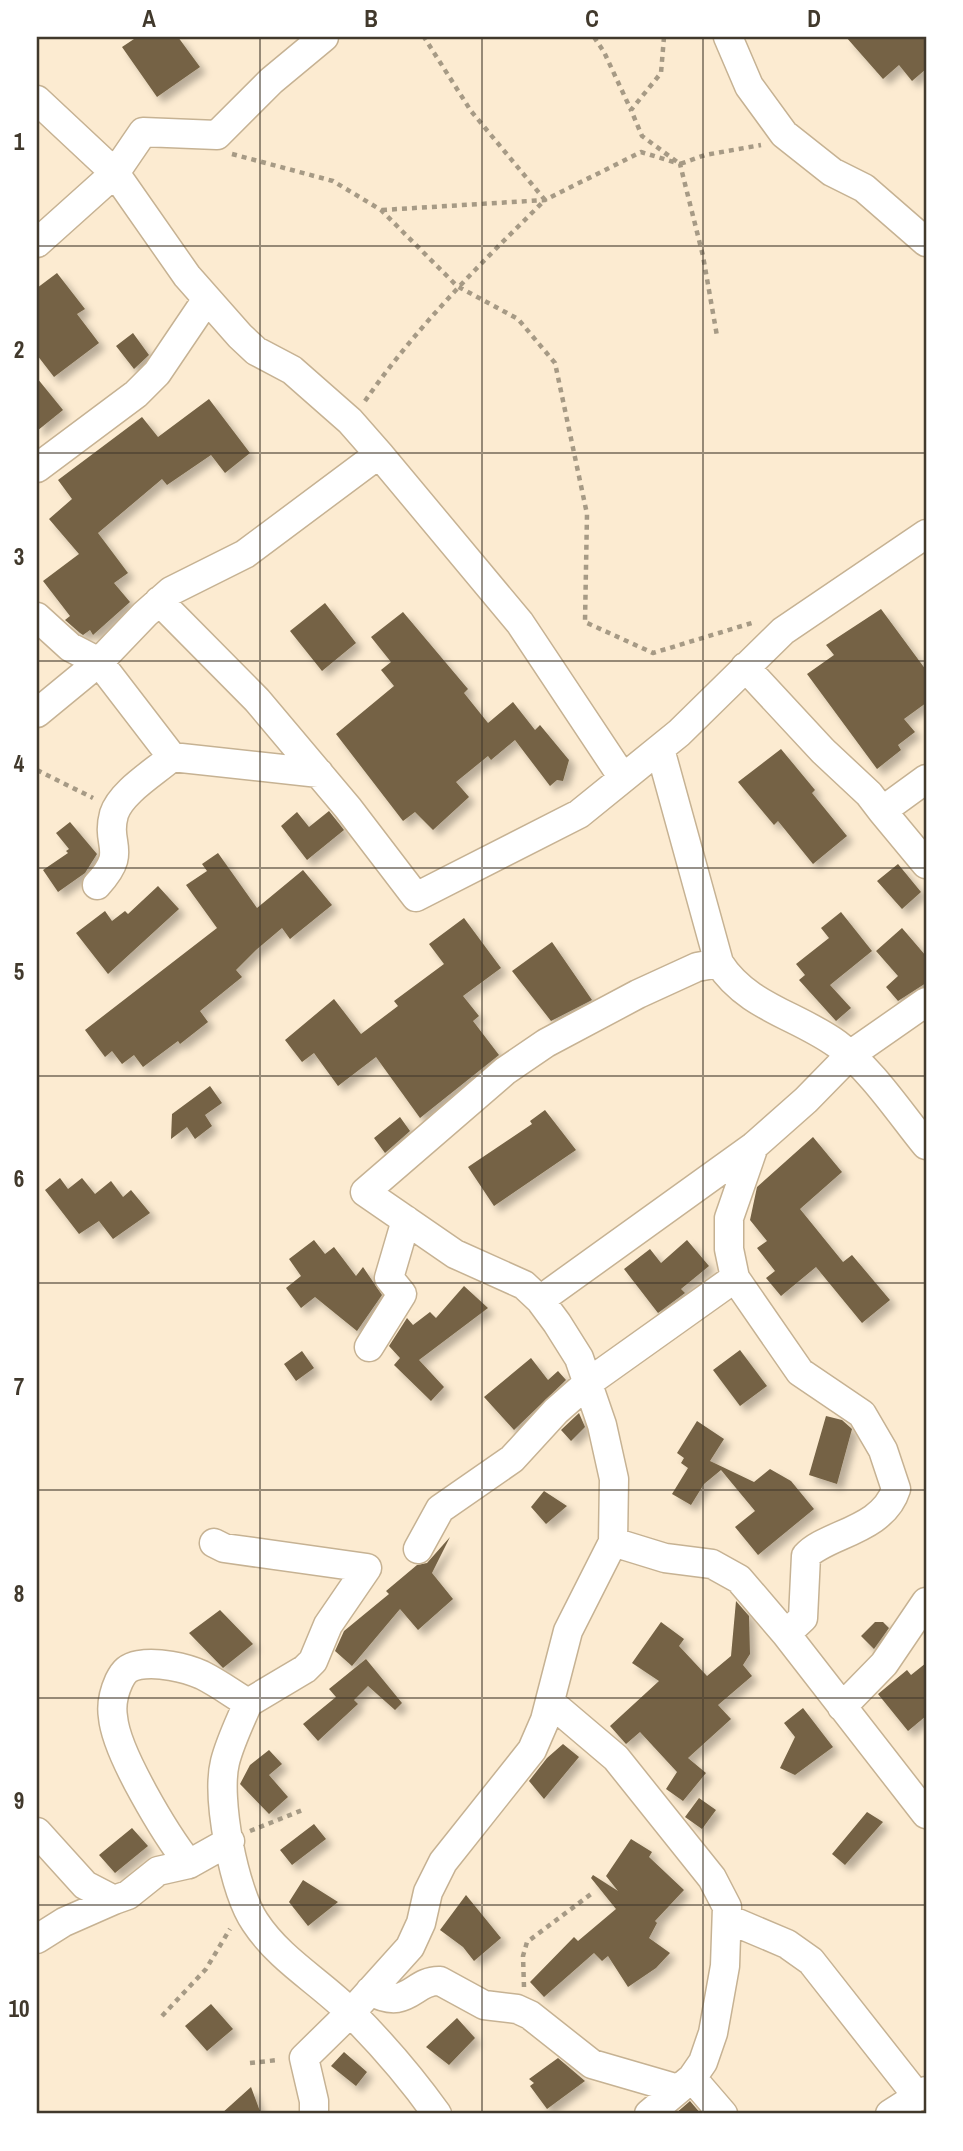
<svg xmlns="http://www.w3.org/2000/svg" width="963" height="2151" font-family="'Archivo Narrow',sans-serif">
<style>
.building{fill:#746244;filter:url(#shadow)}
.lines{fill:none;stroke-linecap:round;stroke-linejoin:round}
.minor-casing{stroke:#c6b293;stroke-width:31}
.path{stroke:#a69a85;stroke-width:4.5;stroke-dasharray:5 5;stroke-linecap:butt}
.minor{stroke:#fff;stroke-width:28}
.grid{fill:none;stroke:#41392c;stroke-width:2;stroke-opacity:0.55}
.neatline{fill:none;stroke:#41392c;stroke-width:2.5}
.grid-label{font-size:23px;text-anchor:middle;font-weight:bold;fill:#41392c}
</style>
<defs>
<filter id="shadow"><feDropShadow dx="6" dy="6" stdDeviation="3.5" flood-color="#0004"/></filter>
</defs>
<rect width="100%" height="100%" fill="#fcebd1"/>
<path class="building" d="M137,37H178L200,67L157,97L122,47Z
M846,37H926V69L912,81L899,65L883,79Z
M57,273L85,309L77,314L99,343L54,377L37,355V288Z
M133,333L149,355L134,369L116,346Z
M37,378L63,410L37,431Z
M209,399L250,453L225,473L211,455L167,485L162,479L98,533L128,573L114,583L130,602L93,635L90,630L83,635L80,633L65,620L70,616L43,581L79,554L49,519L72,499L58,480L142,417L158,437Z
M325,603L356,643L322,671L290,631Z
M881,609L926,670V703L904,719L915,732L898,745L901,750L877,769L807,674L834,655L826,645Z
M403,612L468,689L464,693L488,723L513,702L535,730L540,725L569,760L563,781L557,780L550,786L515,740L491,760L488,756L456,782L469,797L433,830L415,812L403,821L336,734L394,686L381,670L391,662L371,637Z
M781,749L815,790L812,793L847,836L813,864L778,821L774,825L738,782Z
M329,811L344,830L307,860L281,826L297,812L309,827Z
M70,822L97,854L85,873L58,892L43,870L68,853L66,851L69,849L56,833Z
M218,853L257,908L303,870L332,905L290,939L282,928L256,950L236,970L242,977L200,1011L208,1022L180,1044L178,1041L143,1067L134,1055L122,1064L112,1051L105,1057L85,1030L217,928L186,885L207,871L202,864Z
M898,864L921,892L902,909L877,881Z
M158,886L179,909L108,974L76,933L105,911L112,921L125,911L128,914Z
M841,912L872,951L830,985L851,1008L836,1021L799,980L805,975L796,964L829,938L821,928Z
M464,918L501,968L463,996L479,1016L473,1021L499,1055L420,1118L376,1057L338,1086L314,1053L302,1062L285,1040L334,999L361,1034L398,1006L394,1001L444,964L429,944Z
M902,928L926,956V983L898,1001L886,987L898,976L876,951Z
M552,942L592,1000L551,1021L512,971Z
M210,1086L222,1103L205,1115L212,1126L195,1139L187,1127L171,1139L172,1114Z
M545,1110L576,1150L494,1206L468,1167L532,1124L530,1121Z
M400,1117L410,1131L385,1153L374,1138Z
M813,1137L842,1172L800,1209L843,1262L852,1255L890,1300L862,1323L816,1267L781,1296L766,1278L775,1271L757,1248L767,1241L750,1220L757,1187Z
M60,1178L68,1189L82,1178L95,1194L111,1181L123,1197L131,1190L150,1213L113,1239L99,1221L79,1234L45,1190Z
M314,1240L325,1254L334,1247L356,1276L363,1267L382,1295L357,1331L315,1297L301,1308L286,1288L301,1276L289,1259Z
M687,1240L709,1266L681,1289L685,1293L658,1313L624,1269L650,1249L661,1263Z
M464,1286L488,1308L419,1360L444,1387L431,1401L394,1365L400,1358L389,1346L407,1318L413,1325L430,1312L436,1318Z
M740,1350L767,1386L740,1406L713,1370Z
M302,1351L314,1368L296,1381L284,1364Z
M531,1358L548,1380L558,1371L566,1380L514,1430L484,1397Z
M579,1413L585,1427L571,1441L561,1430Z
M826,1416L842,1420L852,1429L837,1484L809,1475Z
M697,1421L724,1439L710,1461L754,1482L770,1469L791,1481L814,1509L758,1555L735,1527L755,1511L721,1470L704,1484L691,1505L672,1494L688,1468L681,1463L684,1458L677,1453Z
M544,1491L567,1506L546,1524L531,1507Z
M450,1537L432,1573L453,1599L418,1630L400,1609L352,1666L335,1651L344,1631L389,1594L386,1591L417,1565L427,1563Z
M736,1601L749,1616L750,1654L743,1665L752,1676L718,1705L731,1719L688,1758L706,1773L683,1801L666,1789L677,1772L640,1732L626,1744L610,1726L659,1681L632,1663L661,1622L684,1639L679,1646L707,1676L731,1656Z
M220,1610L253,1644L223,1668L189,1633Z
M875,1622H883L889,1628L874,1649L861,1636Z
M366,1659L402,1703L395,1710L368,1686L354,1700L358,1704L318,1741L303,1724L336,1697L329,1689Z
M926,1663V1716L908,1731L878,1694L907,1670L911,1675Z
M803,1708L833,1747L795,1775L780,1768L795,1737L784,1723Z
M563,1744L579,1757L544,1799L529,1781L547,1758Z
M269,1750L282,1764L269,1775L288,1797L269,1814L240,1784L250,1765Z
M699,1798L716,1810L702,1829L685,1817Z
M867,1812L883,1822L845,1865L832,1854Z
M314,1824L326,1839L292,1865L280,1850Z
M132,1828L148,1846L115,1873L99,1855Z
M631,1839L652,1852L649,1857L684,1890L655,1921L657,1923L649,1938L670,1953L656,1968L628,1987L608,1956L602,1961L594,1953L544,1997L530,1982L574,1937L578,1941L616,1909L591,1878L593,1875L618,1891L606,1876Z
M303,1880L338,1902L308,1926L289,1902Z
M466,1895L501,1938L474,1961L463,1947L440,1930Z
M211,2004L233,2029L207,2051L185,2026Z
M457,2018L475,2038L449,2065L426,2047Z
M344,2052L367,2072L356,2086L331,2066Z
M558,2058L585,2081L547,2109L530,2086L534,2083L529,2079Z
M251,2087L261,2114H221Z
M690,2101L701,2114H675Z"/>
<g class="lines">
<g class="minor-casing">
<path id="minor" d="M324,37L271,81L217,135L143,132L115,173L187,276L240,336L256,351L292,370L350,421L379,454L520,623L623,778
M728,37L749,86L784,134L832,172L864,188L926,242
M37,100L115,173L37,243
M37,468L136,394L157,373L207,299
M159,601L257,700L348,808L416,897L579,814L679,733L783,631L926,534
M37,617L70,647L99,662L172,757
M745,667L823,751L869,794L882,811L926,779
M37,713L99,662L145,614L171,591L245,554L379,454
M660,749L719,963C747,1007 797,1015 837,1044C872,1070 899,1112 926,1145
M882,811L926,864
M97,885C129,850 105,847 114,814C121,792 155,772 172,757L319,773
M754,1146L729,1218V1249L735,1278L800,1372L862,1414L883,1450L896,1489C883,1531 825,1534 806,1556L803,1618L786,1634
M540,1300L754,1146L806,1100L850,1055L926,1002
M369,1347L402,1294L389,1278L406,1220
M613,1542L665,1558L712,1564L739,1579L786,1634L926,1814
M418,1549L440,1509L512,1459L556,1411L589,1382L735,1278
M550,1702L616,1758L712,1878L727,1907L725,1966L713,2033L703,2062L692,2078
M248,1703C240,1722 230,1742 225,1762C216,1798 234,1891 255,1922C280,1960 319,1981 351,2013C381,2043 412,2079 437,2114
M842,1707L884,1664L926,1602
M37,1832L85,1885L114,1900L128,1895L158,1871L189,1864L230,1841
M189,1864C166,1835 116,1753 113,1717C111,1705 114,1692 119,1681C124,1671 128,1667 139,1665C158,1662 184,1667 202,1675C218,1683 233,1694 248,1703L305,1669L313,1661L328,1625L367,1568L224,1548L214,1543
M728,1919L787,1944L811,1961L918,2097
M37,1939L64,1922L114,1900
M370,1991C409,2012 412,1980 440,1981L484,2005L517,2009L530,2015L592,2064L678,2089
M314,2114V2101L304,2058L356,2007L410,1947L421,1923L428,1892L443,1862L532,1750L545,1720L568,1631L613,1542L614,1479L602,1425L579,1358L557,1323L540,1300L524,1285L455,1254L365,1192L505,1071L546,1043L638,994L697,967L719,963
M649,2114L692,2078L723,2114
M890,2114L926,2091"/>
</g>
<path class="path" d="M594,37L604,52L631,110
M664,37L661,73L631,110L642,136L680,164L705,155L761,145
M232,154L333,181L381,210L457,286L518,319L555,363L587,514L585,622L653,653L755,622
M382,210L545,200L641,152L680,164L703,256L717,336
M365,401C417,326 480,264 545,200L471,111L424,37
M37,770L93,798
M250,1831L305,1809
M524,1987L523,1956L527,1942L591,1894
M162,2016L206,1969L230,1929
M250,2063L278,2060"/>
<use href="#minor" class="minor"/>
</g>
<path class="grid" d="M260,37V2114M482,37V2114M703,37V2114M37,246H926M37,453H926M37,661H926M37,868H926M37,1076H926M37,1283H926M37,1490H926M37,1698H926M37,1905H926"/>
<rect width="963" height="2151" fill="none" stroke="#ffffff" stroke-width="77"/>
<rect x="38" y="38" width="887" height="2074" class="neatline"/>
<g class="grid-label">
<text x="149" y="27">A</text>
<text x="371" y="27">B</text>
<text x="592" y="27">C</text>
<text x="814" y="27">D</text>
<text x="19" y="150">1</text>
<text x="19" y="358">2</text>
<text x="19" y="565">3</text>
<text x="19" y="772">4</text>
<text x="19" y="980">5</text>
<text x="19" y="1187">6</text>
<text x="19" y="1395">7</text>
<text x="19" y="1602">8</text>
<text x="19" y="1809">9</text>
<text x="19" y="2017">10</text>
</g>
</svg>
